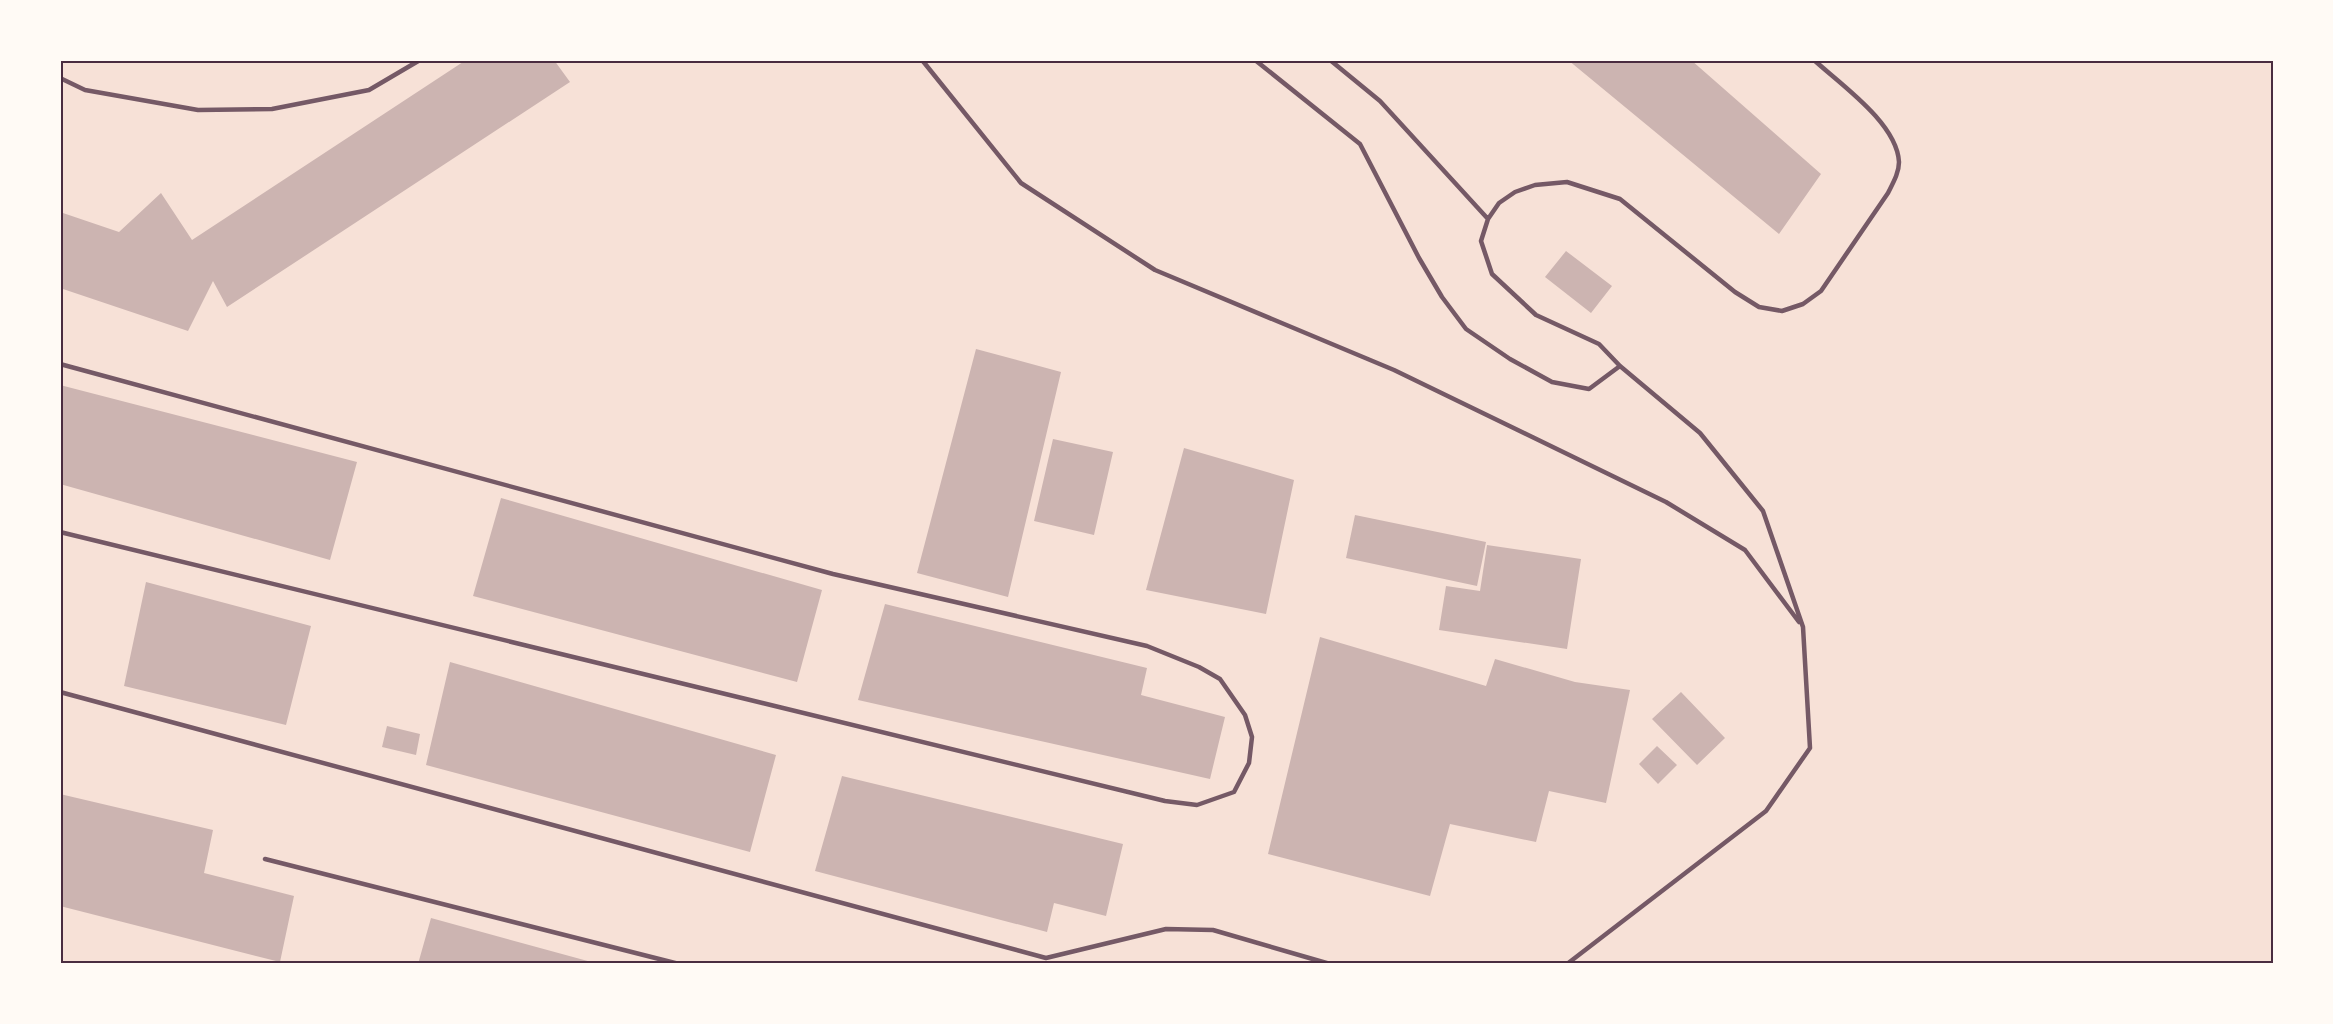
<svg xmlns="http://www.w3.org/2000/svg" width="2333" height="1024" font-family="Barlow,sans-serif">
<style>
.building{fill:#ccb4b1}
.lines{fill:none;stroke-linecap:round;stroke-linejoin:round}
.service{stroke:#755966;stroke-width:4.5}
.neatline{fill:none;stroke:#4a2c40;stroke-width:2}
</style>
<rect width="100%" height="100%" fill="#f7e1d7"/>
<path class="building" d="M466,60H554L570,82L227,307L213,281L188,331L60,288V212L119,232L161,193L192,240Z
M1568,60H1691L1821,174L1779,234Z
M1566,251L1612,286L1591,313L1545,277Z
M976,349L1061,372L1008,597L917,573Z
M60,385L357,462L330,560L60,484Z
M1053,439L1113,452L1094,535L1034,521Z
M1184,448L1294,480L1266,614L1146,590Z
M501,498L822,590L797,682L473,596Z
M1355,515L1486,542L1477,586L1346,558Z
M1487,545L1581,559L1567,649L1439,630L1446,586L1480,591Z
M146,582L311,626L286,725L124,686Z
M885,604L1147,668L1141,695L1225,717L1210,779L858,700Z
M1320,637L1486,686L1495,659L1575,682L1630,690L1606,803L1549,791L1536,842L1450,824L1430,896L1268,854Z
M450,662L776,755L750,852L426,765Z
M1681,692L1725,738L1697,765L1652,719Z
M387,726L420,734L416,755L382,747Z
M1657,746L1677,765L1658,784L1639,764Z
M842,776L1123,844L1106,916L1054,903L1047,932L815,871Z
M60,794L213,830L204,873L294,896L280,962L60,906Z
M431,918L595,963V964H418Z"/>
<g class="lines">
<path class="service" d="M922,60L1021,183L1155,270L1394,370L1666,502L1745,550L1799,622
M1255,60L1360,144L1419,258L1442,297L1466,329L1510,359L1552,382L1589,389L1620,366
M1330,60L1380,101L1488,219L1481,241L1492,274L1536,315L1599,344L1620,366L1700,433L1763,511L1803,627L1810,748L1766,811L1567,964
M60,78L85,90L198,110L272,109L369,90L420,60
M1488,219L1499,203L1515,192L1535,185L1567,182L1620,199L1735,292L1759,307L1782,311L1803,304L1821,291L1888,193C1893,183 1899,173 1899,162C1897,123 1840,84 1814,60
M60,364L833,574L1147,646L1199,667L1220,679L1245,715L1252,737L1249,763L1234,792L1197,805L1165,801L60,532
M60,692L1046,958L1166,929L1213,930L1330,964
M265,859L679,964"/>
</g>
<rect width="2333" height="1024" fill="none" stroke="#fffaf5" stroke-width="123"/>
<rect x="62" y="62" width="2210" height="900" class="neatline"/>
</svg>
